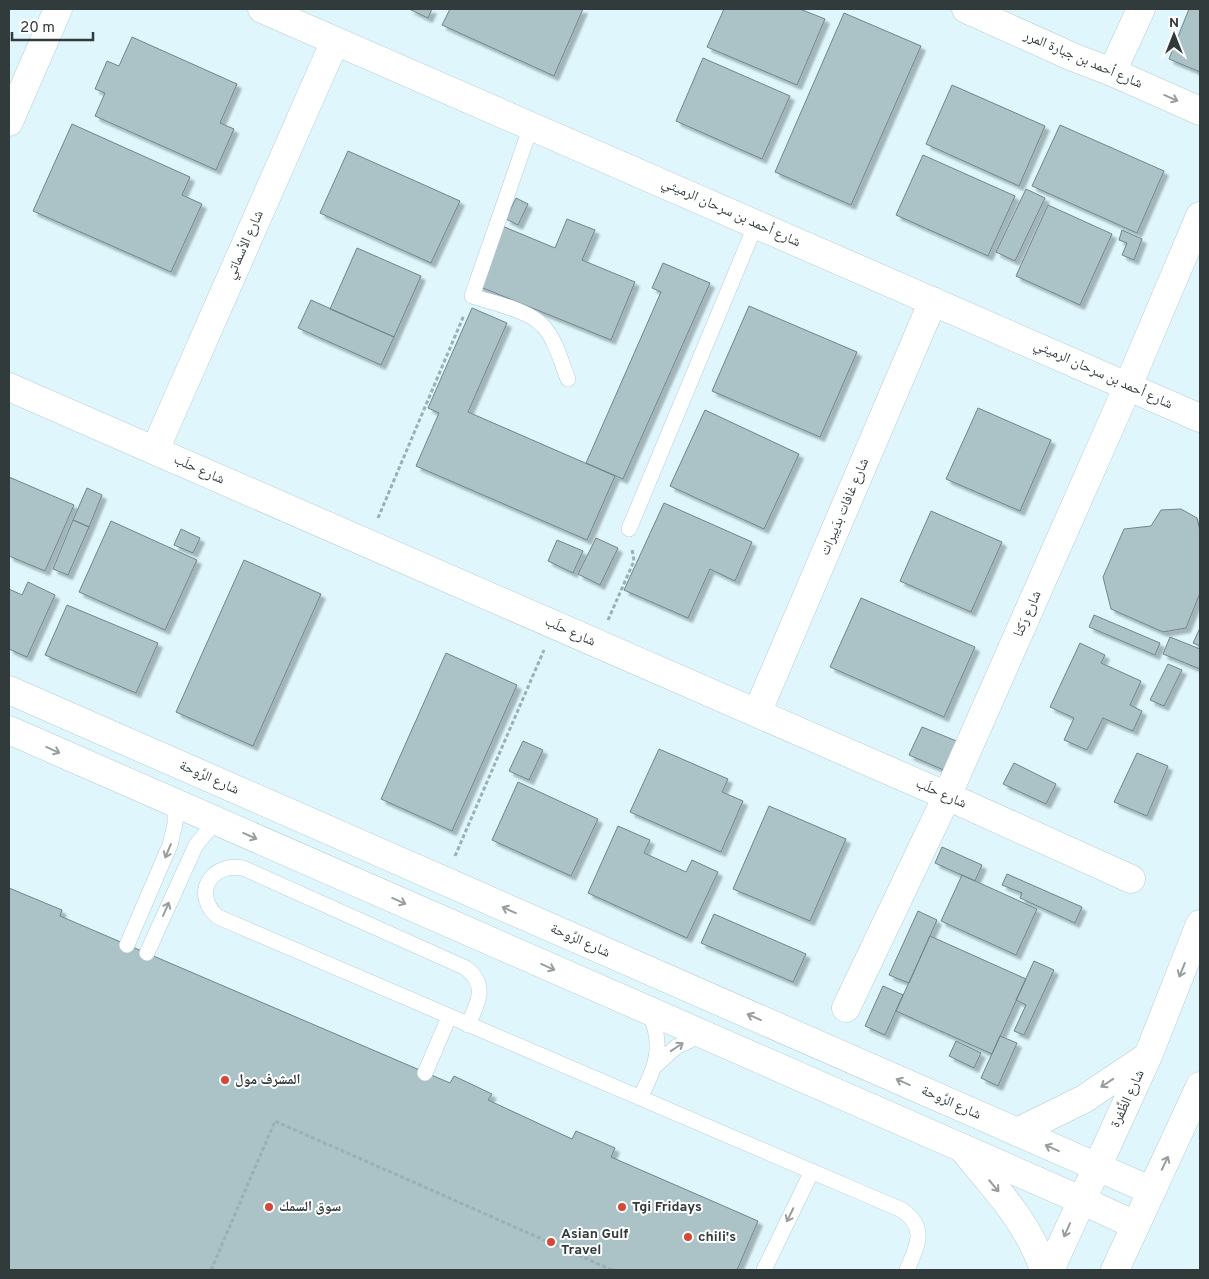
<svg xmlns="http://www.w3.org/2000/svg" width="1209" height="1279" font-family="Overpass,'Noto Naskh Arabic',sans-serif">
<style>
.building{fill:#abc3c7;stroke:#6f8589;filter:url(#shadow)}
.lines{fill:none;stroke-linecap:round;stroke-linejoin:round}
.service-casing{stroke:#b5cdd1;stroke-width:16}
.minor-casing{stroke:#b5cdd1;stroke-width:29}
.secondary-casing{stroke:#b5cdd1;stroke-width:29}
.path{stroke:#9cafb3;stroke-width:3;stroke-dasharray:4 2.5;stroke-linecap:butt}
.service{stroke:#fff;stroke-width:15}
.minor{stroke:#fff;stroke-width:28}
.secondary{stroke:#fff;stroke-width:28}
.oneway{stroke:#989d9e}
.poi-dot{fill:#d54836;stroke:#fff;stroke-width:2}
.labels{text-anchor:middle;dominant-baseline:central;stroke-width:4;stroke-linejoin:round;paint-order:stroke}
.street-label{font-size:14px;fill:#313b3c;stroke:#fff}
.poi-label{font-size:14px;font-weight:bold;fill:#313b3c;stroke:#fff;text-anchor:start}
</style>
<defs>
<filter id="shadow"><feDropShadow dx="4.5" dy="4.5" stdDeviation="1" flood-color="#0004"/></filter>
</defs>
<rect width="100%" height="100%" fill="#dff7fc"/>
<path class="building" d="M409,9H432L428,18Z
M450,9H583L554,76L442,25Z
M724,9H800L825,19L797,85L707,47Z
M1189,9H1200V72L1169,59Z
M844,13L921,46L851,205L775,172Z
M132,37L237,84L220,123L234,129L216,170L95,116L105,93L95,89L107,61L119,66Z
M703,58L790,96L762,159L676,121Z
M952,85L1045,126L1019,186L926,144Z
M72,124L190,177L182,195L202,204L171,272L33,211Z
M1060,125L1164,171L1137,233L1032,186Z
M348,151L460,201L431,263L320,213Z
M923,155L1015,196L988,256L896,215Z
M1026,189L1045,198L1015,261L996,252Z
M516,198L528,204L518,225L506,219Z
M1048,205L1112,234L1080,305L1016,276Z
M567,219L595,230L582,260L635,282L611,340L478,286L502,226L555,248Z
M1122,230L1142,239L1134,260L1122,255L1127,243L1119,240Z
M357,248L421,276L394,337L330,309Z
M663,263L710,283L623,479L586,463L661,292L652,288Z
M311,300L394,337L381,365L298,328Z
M749,306L857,352L820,437L712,391Z
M472,308L507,323L468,412L615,476L587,540L416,466L439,413L428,408Z
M978,408L1051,440L1020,511L946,479Z
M705,410L799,454L764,529L670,486Z
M9,477L74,505L45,571L9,556Z
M87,488L102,495L89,527L73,520Z
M664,503L752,542L735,581L710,569L688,618L624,590Z
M1181,509L1197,518L1200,531V593L1186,628L1163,632L1111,609L1103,577L1124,529L1151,526L1161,510Z
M931,511L1002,542L971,612L900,581Z
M73,520L89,527L68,575L53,569Z
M111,521L197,560L165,630L79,592Z
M181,529L200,538L193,553L174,545Z
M596,538L618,548L600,585L578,574Z
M557,540L583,551L573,573L548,561Z
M244,560L321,594L253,746L176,712Z
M28,582L55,595L27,657L9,649V589L22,595Z
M861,598L975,647L944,717L830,667Z
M67,605L158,643L136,693L45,655Z
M1094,615L1160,643L1155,655L1089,627Z
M1200,628V646L1193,643Z
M1170,637L1200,649V669L1163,654Z
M1080,643L1105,655L1101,663L1141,681L1130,705L1142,711L1133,731L1103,718L1087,750L1064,740L1074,718L1050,707Z
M446,653L517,685L452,831L381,799Z
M1168,664L1182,670L1164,706L1150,700Z
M922,727L959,742L946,771L909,755Z
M523,741L543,750L529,780L509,771Z
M659,749L728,779L722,792L743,801L721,852L630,812Z
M1137,753L1168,766L1147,816L1114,802Z
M1014,763L1056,784L1046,804L1003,784Z
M518,782L598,819L571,876L492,840Z
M769,806L846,839L810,921L733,889Z
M618,826L650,840L644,853L686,872L692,860L718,872L687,938L588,893Z
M942,847L982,865L975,881L935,863Z
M1007,874L1082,907L1075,923L1020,898L1022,893L1002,885Z
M962,875L1037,909L1016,955L941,921Z
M9,888L62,910L60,916L450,1083L454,1076L492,1094L488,1100L572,1139L576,1131L615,1148L611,1157L758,1221L737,1270H9Z
M918,911L937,920L909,983L889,975Z
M714,914L806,954L793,982L701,943Z
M930,936L1026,979L992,1054L896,1011Z
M1034,961L1054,970L1024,1035L1014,1031L1026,1005L1016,1000Z
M883,986L903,995L885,1035L865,1026Z
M1000,1036L1017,1043L998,1086L981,1078Z
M956,1041L981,1053L974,1068L949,1056Z"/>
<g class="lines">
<g class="service-casing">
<path id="service" d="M531,126L472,296C493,303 529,310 543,326C556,340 561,362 568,379
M629,529L756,224
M127,945L170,845L175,824V803
M147,953L196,845L210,828L218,822
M468,1025C477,1004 489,986 466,968L243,868C210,862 192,895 218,917L902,1210C928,1228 917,1246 907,1270
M655,1066L676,1047L703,1034
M425,1073L449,1017
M640,1098C656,1065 664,1049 650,1012
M764,1270L812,1171"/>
</g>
<g class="minor-casing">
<path id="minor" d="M262,9L1200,418
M966,9L1075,58L1112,72L1200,111
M1112,72L1141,9
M9,122L58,9
M9,387L947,796L1131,879
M155,450L335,41
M9,690L1152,1191
M757,713L933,301
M9,730L1081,1200L1135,1225
M846,1008L947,796L1128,386L1200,216"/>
</g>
<g class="secondary-casing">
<path id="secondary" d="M1017,1132L1084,1099L1148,1056
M963,1149C994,1187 1029,1223 1044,1270
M1050,1270L1148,1056L1200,924
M1115,1270L1200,1086"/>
</g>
<path class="path" d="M378,518L464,315
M608,620L634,561L632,549
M455,856L544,650
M211,1270L275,1121L612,1270"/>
<use href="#service" class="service"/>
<use href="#minor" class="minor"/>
<use href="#secondary" class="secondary"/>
</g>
<defs><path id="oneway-shaft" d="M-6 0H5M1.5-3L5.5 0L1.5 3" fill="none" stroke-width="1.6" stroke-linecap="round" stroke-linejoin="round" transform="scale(1.25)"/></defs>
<g class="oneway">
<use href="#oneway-shaft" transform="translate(1171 98) rotate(24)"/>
<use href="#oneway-shaft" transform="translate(53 750) rotate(24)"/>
<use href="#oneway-shaft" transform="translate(250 836) rotate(24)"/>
<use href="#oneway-shaft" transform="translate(168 851) rotate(113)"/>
<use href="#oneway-shaft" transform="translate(399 901) rotate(24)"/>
<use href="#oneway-shaft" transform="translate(166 909) rotate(-66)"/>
<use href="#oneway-shaft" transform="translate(509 910) rotate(-156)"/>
<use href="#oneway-shaft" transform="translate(548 967) rotate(24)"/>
<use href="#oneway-shaft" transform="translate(1182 970) rotate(112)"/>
<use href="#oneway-shaft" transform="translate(754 1017) rotate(-156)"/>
<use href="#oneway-shaft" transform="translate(677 1047) rotate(-34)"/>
<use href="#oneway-shaft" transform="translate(903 1082) rotate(-156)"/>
<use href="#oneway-shaft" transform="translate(1107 1083) rotate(146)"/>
<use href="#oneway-shaft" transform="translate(1052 1148) rotate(-156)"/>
<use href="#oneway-shaft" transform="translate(1165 1163) rotate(-65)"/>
<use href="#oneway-shaft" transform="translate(994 1186) rotate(50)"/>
<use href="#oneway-shaft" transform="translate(790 1215) rotate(116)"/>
<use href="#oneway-shaft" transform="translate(1067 1230) rotate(114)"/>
</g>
<g class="poi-dot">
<circle cx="225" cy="1080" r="5"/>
<circle cx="269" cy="1207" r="5"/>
<circle cx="622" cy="1207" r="5"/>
<circle cx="688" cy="1237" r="5"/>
<circle cx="551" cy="1242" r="5"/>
</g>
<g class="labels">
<g class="street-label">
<text transform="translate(1083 60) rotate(23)">شارع أحمد بن جبارة المرر</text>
<text transform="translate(731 213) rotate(24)">شارع أحمد بن سرحان الرميثي</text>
<text transform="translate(245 245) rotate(-66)">شارع الأسماتي</text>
<text transform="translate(1103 375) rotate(24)">شارع أحمد بن سرحان الرميثي</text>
<text transform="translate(199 470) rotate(24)">شارع حلَب</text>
<text transform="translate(845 507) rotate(-67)">شارع غافات بدَييرات</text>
<text transform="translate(1028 614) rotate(-66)">شارع رَكنا</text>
<text transform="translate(570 632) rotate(24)">شارع حلَب</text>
<text transform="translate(209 778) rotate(24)">شارع الرَّوحة</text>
<text transform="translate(941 794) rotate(24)">شارع حلَب</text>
<text transform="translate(580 941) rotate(24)">شارع الرَّوحة</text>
<text transform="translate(1128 1099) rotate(-65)">شارع الظَّفرة</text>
<text transform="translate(951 1103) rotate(24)">شارع الرَّوحة</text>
</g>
<g class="poi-label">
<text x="235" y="1080">المشرف مول</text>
<text x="279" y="1207">سوق السمك</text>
<text x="632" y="1207">Tgi Fridays</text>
<text x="561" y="1234">Asian Gulf<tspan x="561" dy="16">Travel</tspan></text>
<text x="698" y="1237">chili's</text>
</g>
</g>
<rect width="1209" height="1279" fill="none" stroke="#313b3c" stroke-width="20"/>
<g transform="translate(1174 35)" stroke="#ffffff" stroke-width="4" paint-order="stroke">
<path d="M0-4L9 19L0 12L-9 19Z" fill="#313b3c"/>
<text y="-8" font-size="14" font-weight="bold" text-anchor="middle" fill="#313b3c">N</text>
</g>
<path d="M12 32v8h81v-8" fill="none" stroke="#313b3c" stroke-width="2.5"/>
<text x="20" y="32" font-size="15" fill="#313b3c" stroke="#ffffff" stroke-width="4" paint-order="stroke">20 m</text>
</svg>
